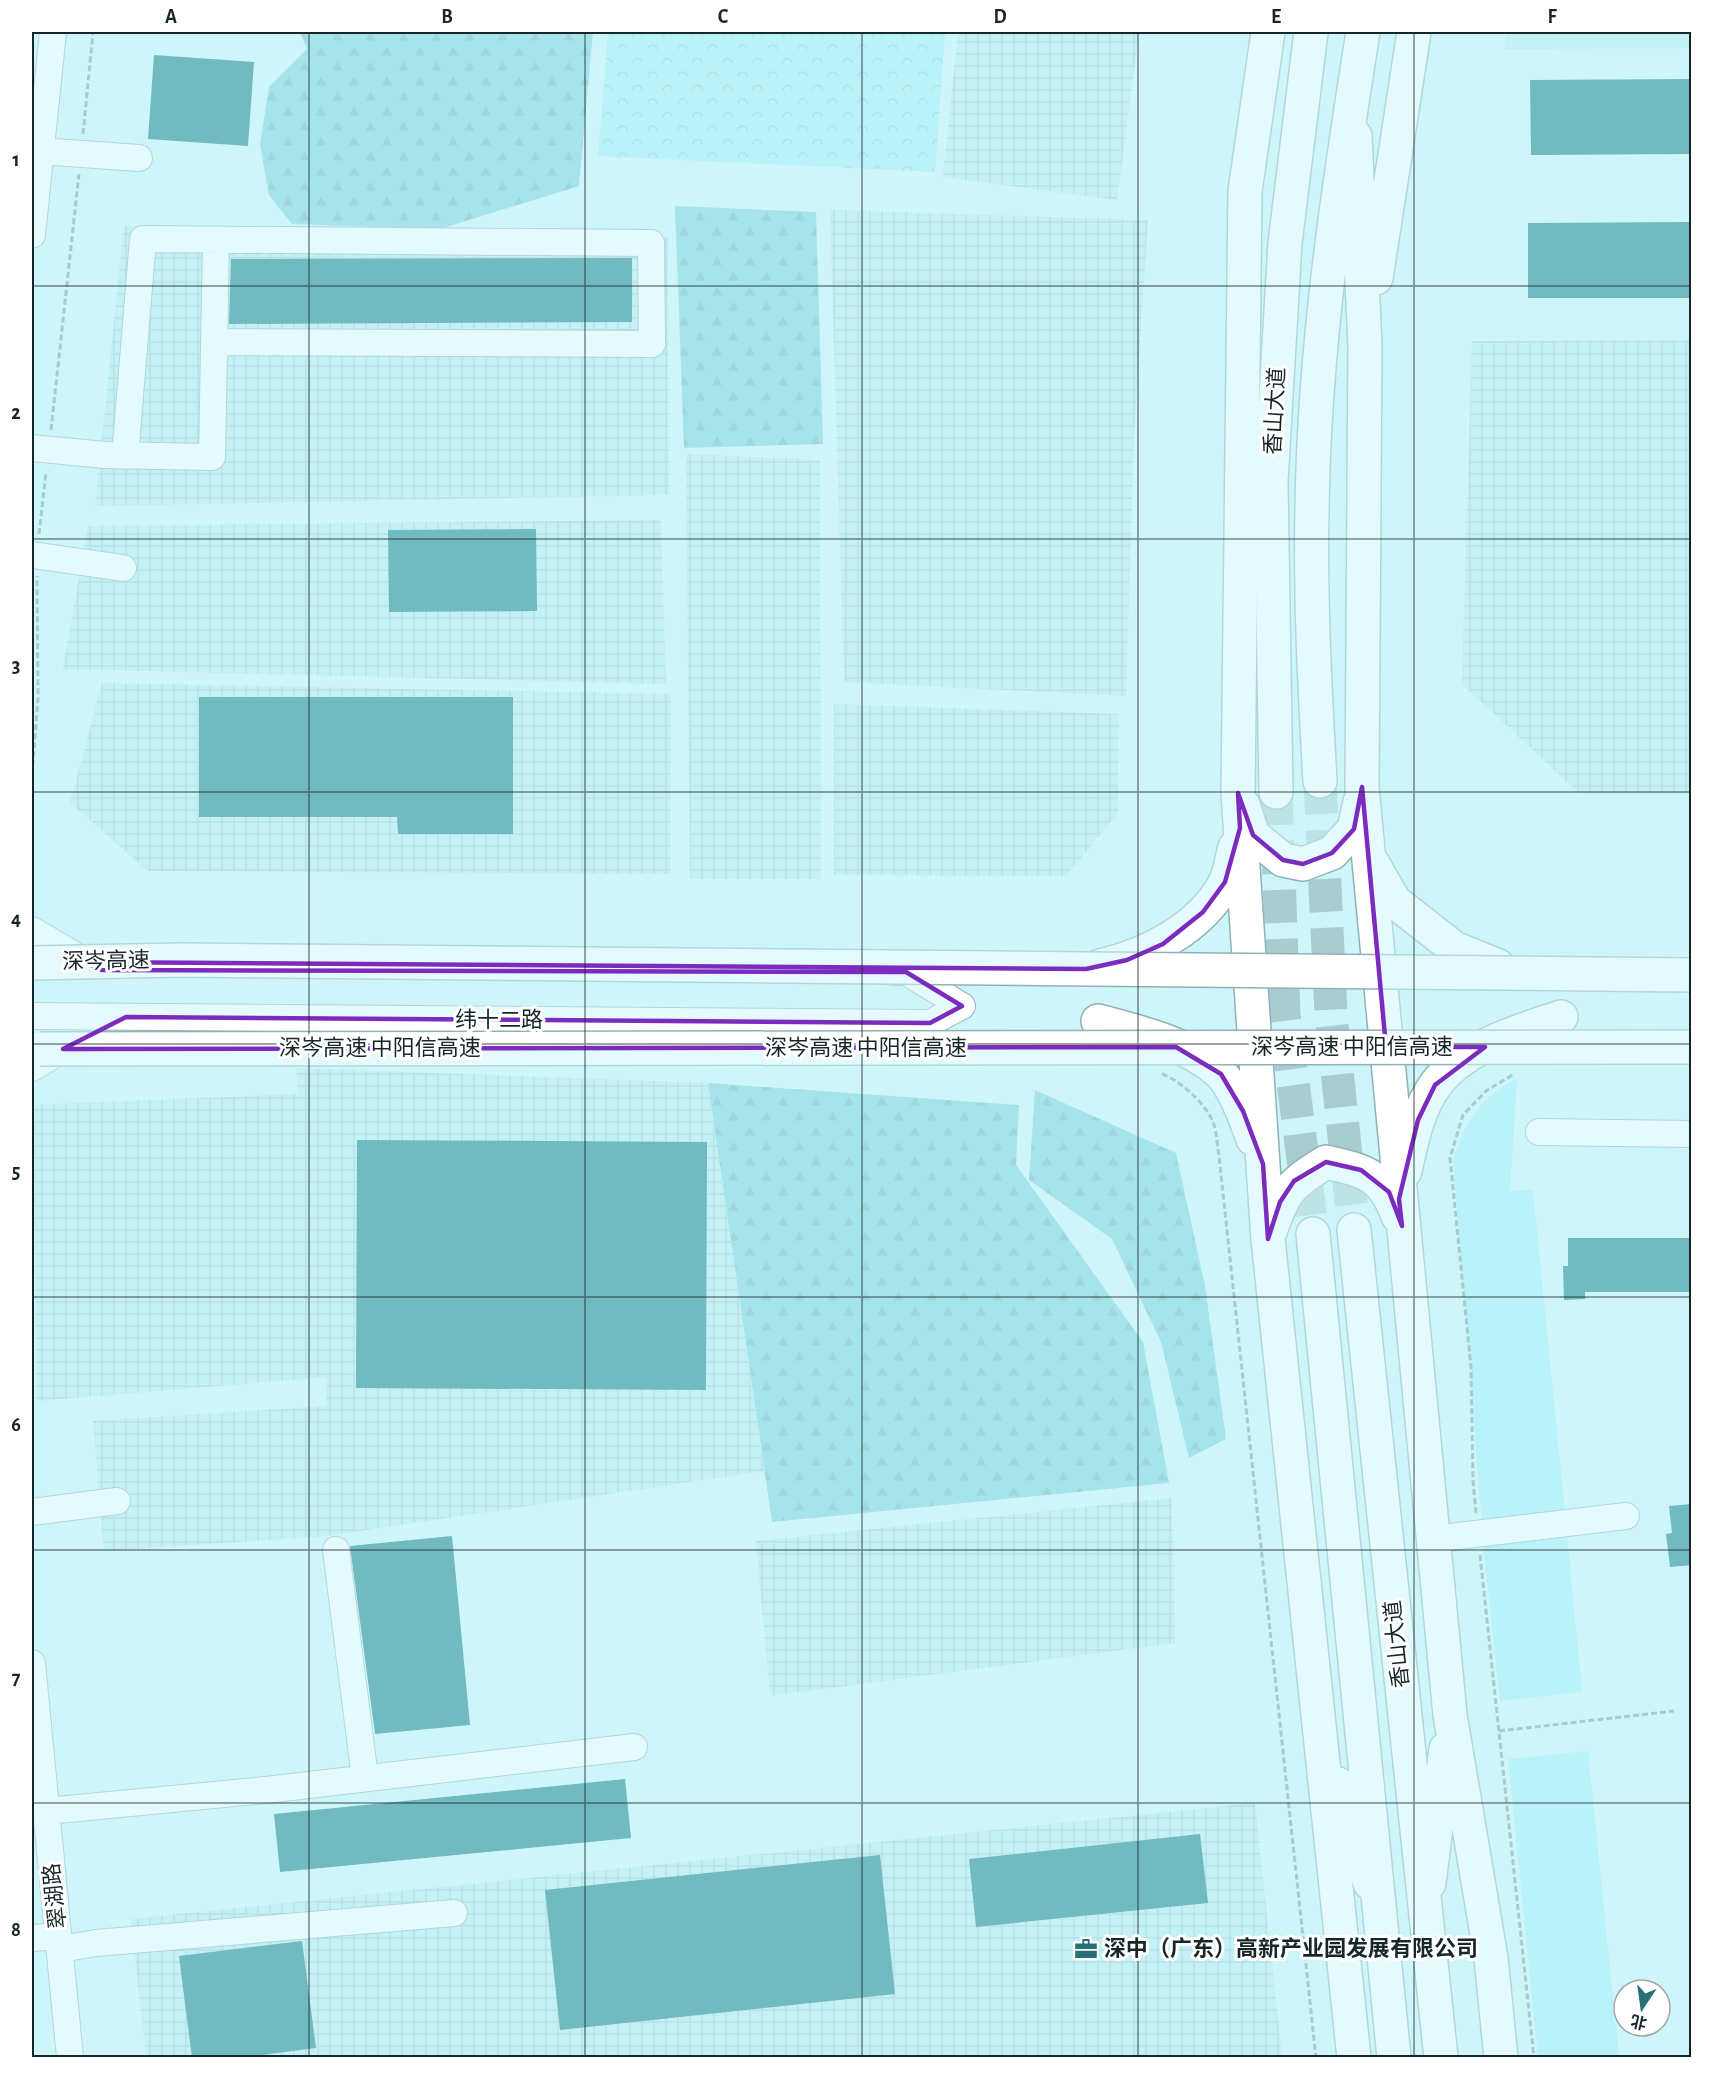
<svg xmlns="http://www.w3.org/2000/svg" width="1723" height="2089" font-family="'Alegreya Sans','Noto Sans SC',sans-serif">
<style>
.built{fill:#b8eaf0}
.industrial{fill:url(#industrial-grid)}
.grass{fill:#9fedf7}
.forest{fill:url(#forest-firs)}
.park{fill:url(#park-crowns)}
.building{fill:#00717b}
.lines{fill:none;stroke-linecap:round;stroke-linejoin:round}
.highway-tunnel{stroke:#a9ccd0;stroke-width:33;stroke-dasharray:33 16;stroke-linecap:butt}
.minor-casing{stroke:#8db3b7;stroke-width:28}
.major-casing{stroke:#8db3b7;stroke-width:36}
.highway-casing{stroke:#8db3b7;stroke-width:36}
.path{stroke:#7c989c;stroke-width:3;stroke-dasharray:6 3;stroke-linecap:butt}
.minor{stroke:#fff;stroke-width:26}
.major{stroke:#fff;stroke-width:33}
.highway{stroke:#fff;stroke-width:33}
.highway-bridge-casing{stroke:#8db3b7;stroke-width:36;stroke-linecap:butt}
.highway-bridge{stroke:#fff;stroke-width:33}
.marked{fill:none;stroke:#7b2cbf;stroke-width:4.5;stroke-linejoin:round}
.grid{fill:none;stroke:#172628;stroke-width:1.5;stroke-opacity:0.55}
.labels{text-anchor:middle;dominant-baseline:central;stroke-width:6;stroke-linejoin:round;paint-order:stroke}
.street-label{font-size:22px;fill:#172628;stroke:#fff}
.poi-label{font-size:22px;font-weight:bold;fill:#172628;stroke:#fff;text-anchor:start}
.neatline{fill:none;stroke:#172628;stroke-width:2}
.grid-label{font-size:20px;text-anchor:middle;font-weight:bold;fill:#172628}
</style>
<defs>
<pattern id="industrial-grid" width="8" height="8" patternUnits="userSpaceOnUse" patternTransform="scale(1.5)"><rect width="8" height="8" fill="#b8eaf0"/><path d="M0 4h8M4 0v8" fill="none" stroke="#9dc9ce"/></pattern>
<pattern id="forest-firs" width="22" height="20" patternUnits="userSpaceOnUse" patternTransform="scale(1.5)"><rect width="22" height="20" fill="#77ced9"/><path d="M5 1l3.5 6h-7zM16 11l3.5 6h-7z" fill="#66b1ba"/></pattern>
<pattern id="park-crowns" width="20" height="18" patternUnits="userSpaceOnUse" patternTransform="scale(1.5)"><rect width="20" height="18" fill="#9fedf7"/><path d="M2 6a3 3 0 1 1 6 0M12 15a3 3 0 1 1 6 0" fill="none" stroke="#88cbd4"/></pattern>
</defs>
<rect width="100%" height="100%" fill="#cef5fa"/>
<path class="built" d="M1506,32H1691V48L1504,49Z"/>
<path class="industrial" d="M958,32H1139L1117,200L943,177Z
M830,210L1148,220L1134,433L1126,696L844,682Z
M124,226L668,237L669,495L95,506Z
M1691,340V794H1580L1462,684L1472,341Z
M686,454L820,460L821,879H690Z
M661,520L666,684L63,669L88,526Z
M102,683L671,694L670,874L148,871L70,803Z
M834,704L1119,714L1118,813L1066,876L834,875Z
M296,1068L708,1083L764,1471L327,1536L104,1551L93,1421L326,1406L327,1377L37,1401L32,1105L298,1094Z
M1172,1498L1175,1643L770,1696L756,1541Z
M1255,1803L1282,2057H146L131,1919Z"/>
<path class="grass" d="M1517,1079L1510,1191L1533,1190L1565,1514L1482,1526L1453,1161C1464,1123 1481,1096 1517,1079Z
M1567,1535L1582,1692L1500,1701L1483,1544Z
M1588,1751L1619,2057H1538L1508,1759Z"/>
<path class="forest" d="M300,32H593L579,186L440,229L292,224L269,195L260,144L269,87L307,49Z
M675,206L816,212L823,444L684,448Z
M708,1083L1019,1105L1016,1165L1143,1342L1169,1483L772,1522Z
M1035,1090L1176,1153L1205,1286L1226,1439L1189,1458L1161,1342L1112,1239L1029,1180Z"/>
<path class="park" d="M608,32H945L935,172L598,156Z"/>
<path class="building" d="M154,55L254,62L248,146L148,139Z
M1692,79V154L1531,155L1530,80Z
M1692,222V298H1528V223Z
M632,258V322L229,324L231,259Z
M536,529L537,611L389,612L388,530Z
M199,697H513V834H398L397,817H199Z
M357,1140L707,1142L706,1390L356,1388Z
M1568,1238H1692V1292H1585V1299L1564,1300L1563,1266H1568Z
M1692,1504V1565L1670,1567L1666,1534L1672,1533L1669,1506Z
M452,1536L470,1725L375,1734L350,1546Z
M625,1779L631,1838L280,1872L274,1814Z
M1200,1834L1208,1903L976,1927L969,1859Z
M880,1855L895,1994L560,2030L545,1890Z
M302,1941L316,2048L239,2058H192L179,1956Z"/>
<g class="lines">
<path class="highway-tunnel" d="M1320,781L1331,1014L1354,1230
M1276,792L1284,1015L1313,1234"/>
<g class="minor-casing">
<path id="minor" d="M40,151L139,158
M32,235L53,32
M32,448L105,455L212,457L216,240
M125,456L143,239L651,243L652,344L216,342
M32,555L123,568
M32,930L86,962
M893,972H906L962,1006
M32,1016L930,1023L962,1006
M32,1068L67,1047
M1539,1132L1692,1134
M32,1512L117,1501
M1433,1539L1626,1516
M336,1550L365,1778
M32,1663L70,2058
M47,1811L266,1790L634,1747
M32,1938L58,1936
M61,1949L96,1943L454,1913"/>
</g>
<g class="major-casing">
<path id="major" d="M1268,32L1245,191L1238,793L1268,1239L1354,2058
M1355,136L1365,345L1362,787L1450,1715L1491,1958L1501,2058
M1376,278L1414,32
M1243,805L1253,835L1283,860L1303,864L1332,853L1354,829L1360,802
M1373,864L1394,901L1454,948L1498,966
M1100,966C1148,955 1201,928 1225,883C1230,873 1232,858 1235,847
M1098,1021C1139,1032 1188,1043 1220,1073C1235,1087 1246,1120 1253,1139
M1405,1171C1411,1143 1418,1108 1436,1084C1465,1046 1517,1032 1561,1017
M1270,1232C1284,1191 1289,1185 1326,1162C1366,1171 1383,1175 1398,1216
M1338,1784L1370,1883
M1429,1883L1446,1749"/>
</g>
<g class="highway-casing">
<path id="highway" d="M1320,781C1315,691 1310,600 1312,509C1314,349 1338,189 1363,32
M1276,792L1271,481L1285,243L1311,32
M1354,1230L1441,2058
M1313,1234L1394,2058"/>
</g>
<path class="path" d="M83,134L93,32
M51,430L79,174
M39,534L46,472
M32,775L38,698L37,576
M1162,1074C1181,1081 1205,1103 1213,1122C1217,1132 1217,1145 1219,1156L1316,2058
M1476,1513L1473,1481L1471,1367L1450,1158L1463,1115L1486,1091L1514,1074
M1480,1555L1534,2058
M1499,1731L1674,1711"/>
<use href="#minor" class="minor"/>
<use href="#major" class="major"/>
<use href="#highway" class="highway"/>
<g class="highway-bridge-casing">
<path id="highway-bridge" d="M32,963L181,960L1692,975
M40,1049L1692,1047"/>
</g>
<use href="#highway-bridge" class="highway-bridge"/>
</g>
<path d="M0 0H1723V2089H0ZM1362,787L1386,1047H1485L1435,1085L1418,1120L1399,1199L1402,1226L1389,1192L1361,1170L1326,1162L1294,1181L1280,1202L1268,1239L1263,1164L1243,1111L1221,1074L1176,1047L63,1049L126,1017L930,1023L962,1006L906,972L102,970L85,962L1086,969L1127,960L1163,944L1203,912L1225,882L1240,828L1238,793L1253,835L1283,860L1303,864L1332,853L1354,829Z" fill="#cef5fa" fill-opacity=".55" fill-rule="evenodd"/>
<path class="marked" d="M1362,787L1386,1047H1485L1435,1085L1418,1120L1399,1199L1402,1226L1389,1192L1361,1170L1326,1162L1294,1181L1280,1202L1268,1239L1263,1164L1243,1111L1221,1074L1176,1047L63,1049L126,1017L930,1023L962,1006L906,972L102,970L85,962L1086,969L1127,960L1163,944L1203,912L1225,882L1240,828L1238,793L1253,835L1283,860L1303,864L1332,853L1354,829Z"/>
<path class="grid" d="M309,32V2058M585,32V2058M862,32V2058M1138,32V2058M1414,32V2058M32,286H1692M32,539H1692M32,792H1692M32,1044H1692M32,1297H1692M32,1550H1692M32,1803H1692"/>
<defs>
<g id="office-bare" transform="scale(1.8)"><path d="M-6-3h4V-5.5h4V-3h4V5H-6ZM-1-4.5V-3h2v-1.5ZM-6 0V1H6V0Z" fill="#267078" stroke="#fff" stroke-width="2.5" paint-order="stroke"/></g>
</defs>
<g fill-rule="evenodd">
<use href="#office-bare" x="1086" y="1949"/>
</g>
<g class="labels">
<g class="street-label">
<text transform="translate(1275 411) rotate(-87)">香山大道</text>
<text transform="translate(106 961) rotate(-1)">深岑高速</text>
<text x="499" y="1020">纬十二路</text>
<text x="1352" y="1047">深岑高速 中阳信高速</text>
<text x="380" y="1048">深岑高速 中阳信高速</text>
<text x="866" y="1048">深岑高速 中阳信高速</text>
<text transform="translate(1397 1644) rotate(-96)">香山大道</text>
<text transform="translate(55 1896) rotate(-96)">翠湖路</text>
</g>
<g class="poi-label">
<text x="1104" y="1949">深中（广东）高新产业园发展有限公司</text>
</g>
</g>
<rect width="1723" height="2089" fill="none" stroke="#ffffff" stroke-width="66"/>
<g transform="translate(1642 2008) rotate(193)"><circle r="28" fill="#ffffff" stroke="#a2a8a9" stroke-width="1.5"/>
<path d="M0-4.5L10 22L0 15L-10 22Z" fill="#267078"/>
<text y="-9" font-size="16" font-weight="bold" text-anchor="middle" fill="#172628">北</text>
</g>
<rect x="33" y="33" width="1657" height="2023" class="neatline"/>
<g class="grid-label">
<text x="171" y="23">A</text>
<text x="447" y="23">B</text>
<text x="723" y="23">C</text>
<text x="1000" y="23">D</text>
<text x="1276" y="23">E</text>
<text x="1552" y="23">F</text>
<text x="16" y="166">1</text>
<text x="16" y="419">2</text>
<text x="16" y="672">3</text>
<text x="16" y="925">4</text>
<text x="16" y="1178">5</text>
<text x="16" y="1431">6</text>
<text x="16" y="1684">7</text>
<text x="16" y="1936">8</text>
</g>
</svg>
